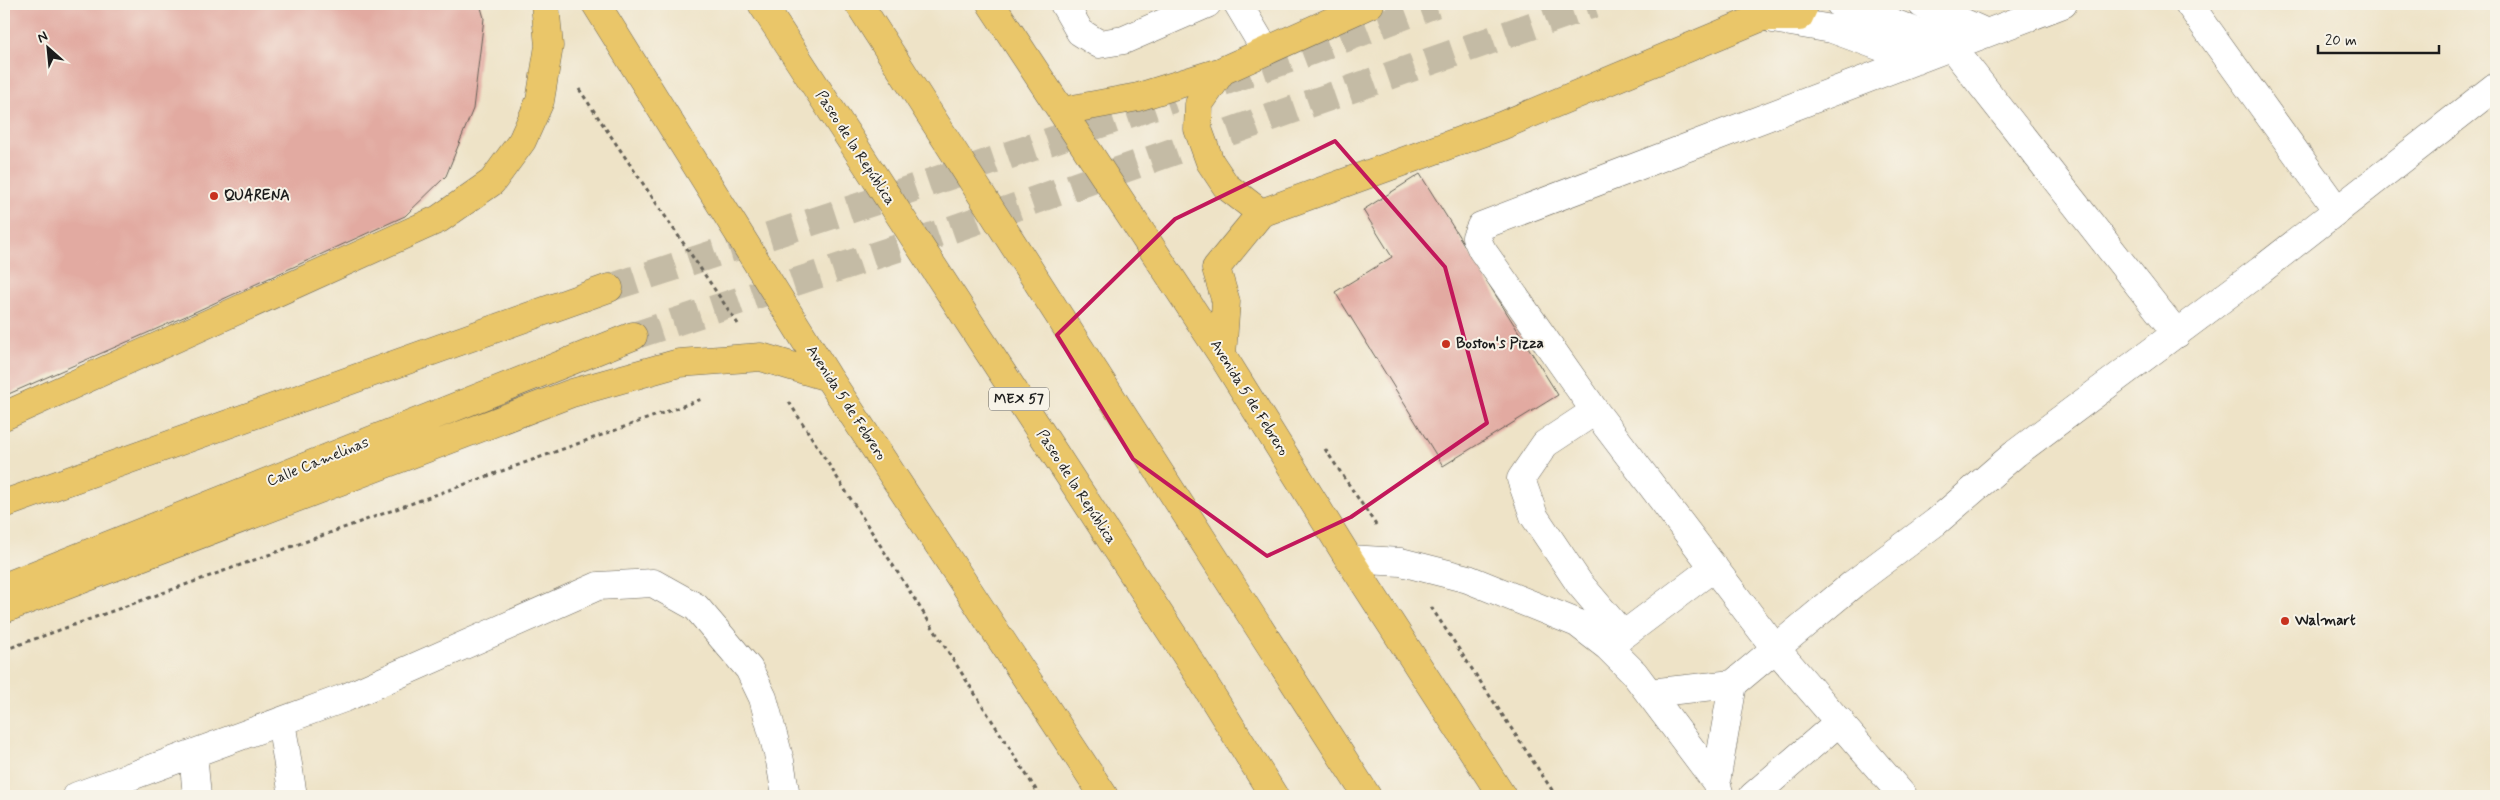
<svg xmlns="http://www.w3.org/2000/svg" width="2500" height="800" font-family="Mynerve,sans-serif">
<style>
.building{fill:#e2aaa1}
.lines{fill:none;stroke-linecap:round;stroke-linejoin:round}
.major-tunnel{stroke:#c4bba5;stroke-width:28;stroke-dasharray:28 14;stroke-linecap:butt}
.minor-casing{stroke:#666258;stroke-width:29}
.major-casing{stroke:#666258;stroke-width:29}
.highway-casing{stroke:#666258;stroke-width:29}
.path{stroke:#666258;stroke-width:3;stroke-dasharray:4 4;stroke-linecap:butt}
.minor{stroke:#fff;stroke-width:28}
.major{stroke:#eac669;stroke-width:28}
.highway{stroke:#eac669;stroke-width:28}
.marked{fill:none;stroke:#c2185b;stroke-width:4;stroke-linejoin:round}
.poi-dot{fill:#c8321e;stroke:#f7f3e8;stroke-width:2}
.labels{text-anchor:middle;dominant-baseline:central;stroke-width:4;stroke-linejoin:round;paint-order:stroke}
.shield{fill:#f7f3e8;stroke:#5e5c59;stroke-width:1}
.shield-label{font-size:14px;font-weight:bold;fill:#1c1c1c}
.street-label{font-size:15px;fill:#1c1c1c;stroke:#f7f3e8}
.poi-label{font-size:15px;font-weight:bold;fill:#1c1c1c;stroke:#f7f3e8;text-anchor:start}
</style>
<rect width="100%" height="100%" fill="#f7f3e8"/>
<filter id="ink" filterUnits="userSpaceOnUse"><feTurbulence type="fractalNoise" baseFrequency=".02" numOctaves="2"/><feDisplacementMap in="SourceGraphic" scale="10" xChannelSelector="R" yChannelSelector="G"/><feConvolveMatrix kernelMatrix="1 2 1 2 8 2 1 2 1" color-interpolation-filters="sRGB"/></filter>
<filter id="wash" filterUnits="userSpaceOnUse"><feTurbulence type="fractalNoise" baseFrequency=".0096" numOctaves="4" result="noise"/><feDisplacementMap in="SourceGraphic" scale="20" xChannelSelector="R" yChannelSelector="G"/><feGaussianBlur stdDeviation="1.12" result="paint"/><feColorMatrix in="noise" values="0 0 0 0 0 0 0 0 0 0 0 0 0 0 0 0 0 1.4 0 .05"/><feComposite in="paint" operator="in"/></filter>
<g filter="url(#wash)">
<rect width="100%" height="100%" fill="#eee3c7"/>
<g id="blocks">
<path class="building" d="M4,4H480L484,18L473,109L446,176L405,216L186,316L4,396Z
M1420,174L1558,395L1443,466L1335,292L1392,257L1363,210Z"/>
</g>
</g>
<g filter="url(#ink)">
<use href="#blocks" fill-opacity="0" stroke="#666258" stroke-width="1"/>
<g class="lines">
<path class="major-tunnel" d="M1223,82L1301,55L1435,4
M609,288L873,202L1173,99
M633,336L910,244L1594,4"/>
<g class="minor-casing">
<path id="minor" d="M1064,4L1080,32L1099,44L1124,40L1207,4
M1238,4L1266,51
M1840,4L1864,11L1951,46L2177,334
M1922,4L1987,33
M2189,4L2337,210
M1773,19L1832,29L1917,60
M1595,411L1775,648L1903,796
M1349,559L1401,562L1468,579L1577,623L1608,647L1634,673L1716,782L1720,796
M1623,635L1579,583L1534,516L1521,479L1545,444L1595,411L1482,250L1476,237L1481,226L2063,4
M1609,646L1714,567
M1649,693L1733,684L1853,584L1936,522L2016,453L2261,270L2496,86
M281,721L293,796
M193,754L197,796
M1716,782L1733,684
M77,796L347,697L598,586L653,583L696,607L749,669L763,698L780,761L786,796
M1753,796L1840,721"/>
</g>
<g class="major-casing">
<path id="major" d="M596,4L828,377L1104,796
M991,4L1222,355L1349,559L1502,796
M1222,71L1199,104L1198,129L1210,162L1226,186L1261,213
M1062,111L1138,97L1222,71L1370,4
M1222,355L1226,302L1216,268L1261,213L1501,126L1762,17H1799L1805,4
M4,416L439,219L492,182L522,141L540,101L549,46L545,4
M4,504L609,288
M4,587L633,336
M4,609L572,393L679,363L761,357L828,377"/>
</g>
<g class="highway-casing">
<path id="highway" d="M762,4L1197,672L1274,796
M859,4L1367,796"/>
</g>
<path class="path" d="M579,89L738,324
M789,402L1040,796
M1325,449L1376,525
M1431,607L1556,796
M4,650L702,399"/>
<use href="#minor" class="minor"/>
<use href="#major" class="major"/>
<use href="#highway" class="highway"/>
</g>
</g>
<path class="marked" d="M1335,141L1445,267L1487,423L1351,517L1267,556L1133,459L1057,335L1175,219Z"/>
<g class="poi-dot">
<circle cx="214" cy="196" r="5"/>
<circle cx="1446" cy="344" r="5"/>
<circle cx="2285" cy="621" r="5"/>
</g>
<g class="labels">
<rect class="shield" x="989" y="387.5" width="60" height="23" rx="4"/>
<g class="shield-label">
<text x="1019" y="399">MEX 57</text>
</g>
<g class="street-label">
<text transform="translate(855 148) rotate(57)">Paseo de la República</text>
<text transform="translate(1249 398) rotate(58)">Avenida 5 de Febrero</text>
<text transform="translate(846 403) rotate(57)">Avenida 5 de Febrero</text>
<text transform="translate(318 462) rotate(-22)">Calle Camelinas</text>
<text transform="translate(1076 487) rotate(57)">Paseo de la República</text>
</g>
<g class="poi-label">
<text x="224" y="196">QUARENA</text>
<text x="1456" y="344">Boston's Pizza</text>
<text x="2295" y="621">Walmart</text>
</g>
</g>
<rect width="2500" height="800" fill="none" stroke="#f7f3e8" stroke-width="20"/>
<g transform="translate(48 48) rotate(333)" stroke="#f7f3e8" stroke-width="4" paint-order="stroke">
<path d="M0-4L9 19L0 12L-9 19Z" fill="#1c1c1c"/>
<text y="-8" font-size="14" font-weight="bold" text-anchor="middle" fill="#1c1c1c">N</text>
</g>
<path d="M2318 45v8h121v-8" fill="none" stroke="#1c1c1c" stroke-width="2.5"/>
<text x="2325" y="45" font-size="15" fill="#1c1c1c" stroke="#f7f3e8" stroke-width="4" paint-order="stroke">20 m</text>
</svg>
